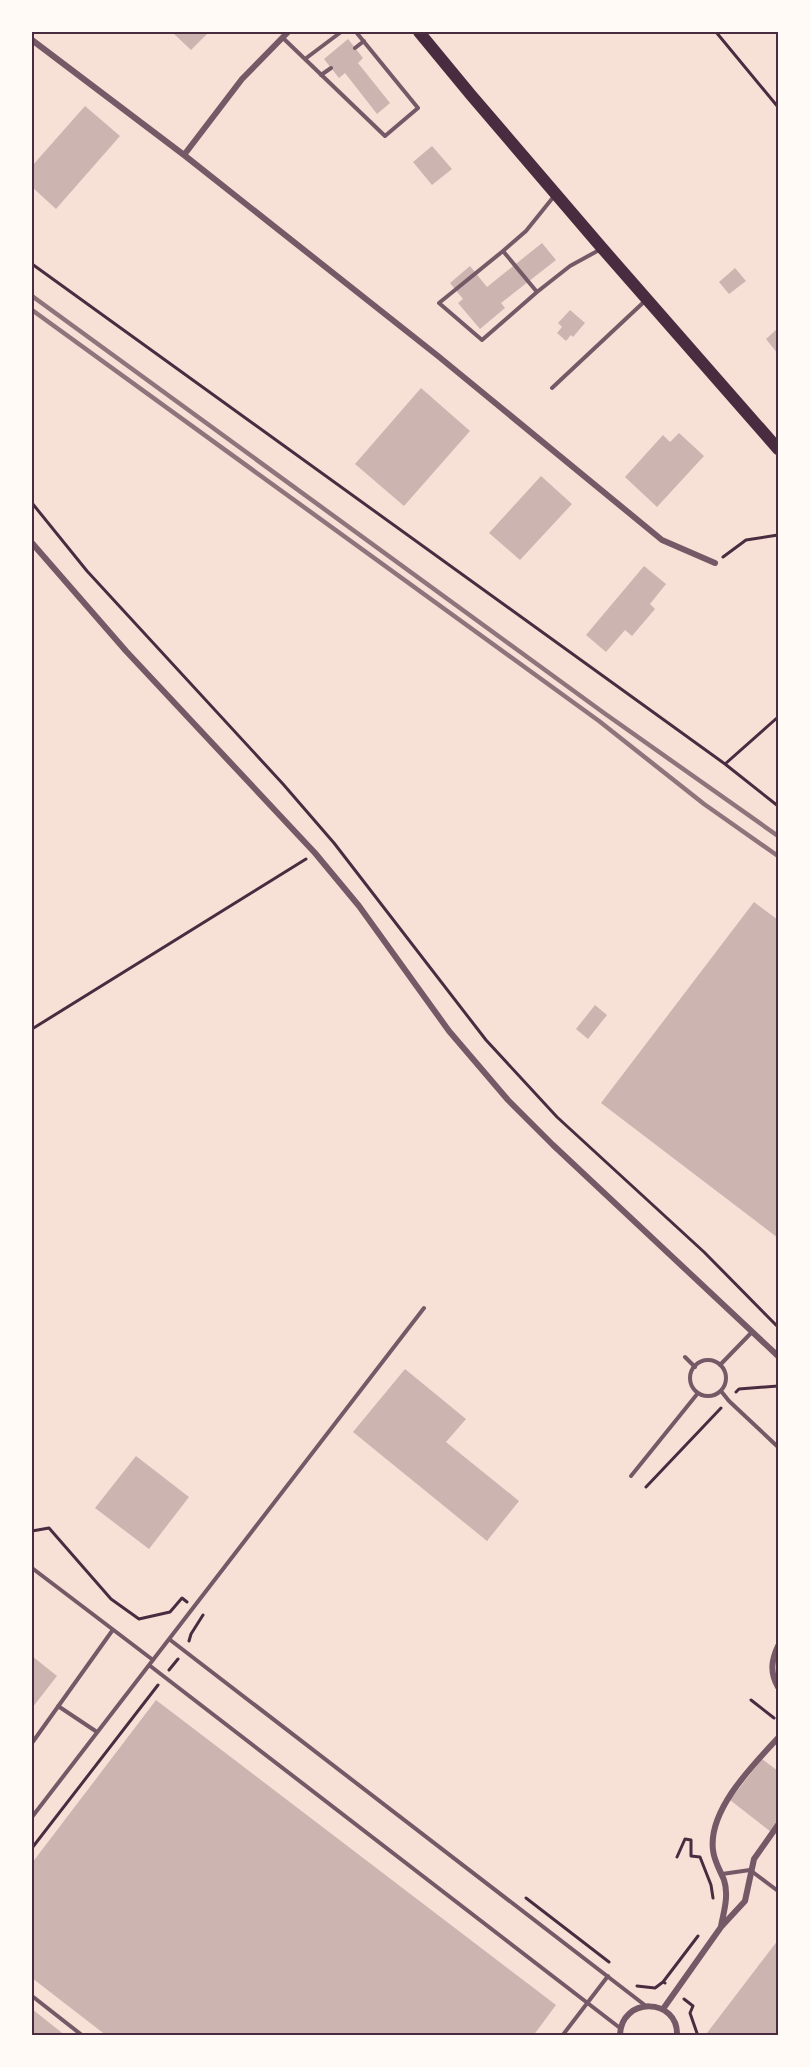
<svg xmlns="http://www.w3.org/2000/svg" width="810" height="2067" font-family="'DM Sans',sans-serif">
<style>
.building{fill:#ccb4b1}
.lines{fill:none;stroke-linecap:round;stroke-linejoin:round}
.path{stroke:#4a2c40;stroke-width:3}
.service{stroke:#755966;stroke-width:4}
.minor{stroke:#755966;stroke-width:6}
.secondary{stroke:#4a2c40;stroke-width:12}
.rail{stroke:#8f747c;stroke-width:4.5}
.neatline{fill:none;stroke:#4a2c40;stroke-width:2}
</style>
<rect width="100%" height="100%" fill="#f7e1d7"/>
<path class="building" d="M172,32H209L191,50Z
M348,39L363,58L358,63L390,103L377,114L345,73L339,78L324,59Z
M85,106L120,136L56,209L32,187V166Z
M432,146L452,169L432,185L413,162Z
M542,243L556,260L501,303L505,308L480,329L458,303L463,299L450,283L470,266L487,287Z
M735,268L746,281L729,294L719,282Z
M570,310L585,323L573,337L571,335L566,341L557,333L562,327L558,323Z
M778,328V354L766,339Z
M421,388L470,431L404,506L355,464Z
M679,433L704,456L657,507L625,477L663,435L670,442Z
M541,476L572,504L520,560L489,533Z
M644,566L666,584L650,604L655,609L632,636L625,630L606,652L586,635Z
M754,902L778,920V1238L601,1103Z
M595,1005L607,1015L588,1039L576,1029Z
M405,1369L466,1419L446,1442L519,1501L487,1541L353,1432Z
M136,1456L189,1497L149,1549L95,1508Z
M32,1656L57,1676L32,1708Z
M156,1700L556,2005L533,2036H107L32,1978V1863Z
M762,1759L778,1771V1822L771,1832L730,1800Z
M778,1940V2036H711L707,2033Z
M32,2009L66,2036H32Z"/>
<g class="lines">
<path class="path" d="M716,32L778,107
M32,264L725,764L778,806
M32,503L87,571L283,784L334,843L486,1040L557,1117L704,1252L778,1327
M723,557L746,540L778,535
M725,764L778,717
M32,1029L306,859
M736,1392L739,1389L778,1386
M646,1487L721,1408
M32,1531L49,1528L111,1599L139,1619L170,1612L182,1598L187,1602
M189,1641L191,1634L203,1615
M169,1670L178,1659
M751,1700L774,1718
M32,1848L158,1685
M677,1857L685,1839L691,1840V1856L700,1857L711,1885L713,1898
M526,1898L609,1962
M665,1983L663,1982L698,1936
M637,1986L655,1988L663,1982
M684,1999L693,2006L690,2013L698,2036"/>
<path class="service" d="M283,38L385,136L418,108L356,32
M355,48L364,41
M305,59L341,32
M321,75L331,68
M555,195L526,231L503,251L537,292L570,266L601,249
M503,251L439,303L482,340L537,292
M552,388L646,300
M685,1357L695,1367
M690 1378a18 18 0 1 1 36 0a18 18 0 1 1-36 0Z
M720,1365L752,1332
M721,1391L729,1401L778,1447
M631,1476L698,1393
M32,1568L153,1660
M169,1639L646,2006
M149,1665L620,2028
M58,1706L97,1732
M32,1743L112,1631
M32,1817L424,1308
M722,1874L750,1870L778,1891
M32,1996L83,2036
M562,2036L608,1976"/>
<path class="minor" d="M32,40L184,155L438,356L662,540L715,563
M184,155L242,79L288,32
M32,543L126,651L315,853L359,906L449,1031L508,1100L553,1145L778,1356
M778,1646C771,1661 770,1673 778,1687
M721,1926C724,1911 729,1895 724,1880C720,1870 714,1861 713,1850C708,1810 753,1765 778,1738
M663,2009L721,1927L745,1901L754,1859L778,1825
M620,2036C620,1996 679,1997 677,2036"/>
<path class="secondary" d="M419,32L471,95L602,248L778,449"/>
<path class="rail" d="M32,296L604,713L778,836
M32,310L599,721L704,804L778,856"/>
</g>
<rect width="810" height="2067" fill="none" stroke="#fffaf5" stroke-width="66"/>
<rect x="33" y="33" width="744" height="2001" class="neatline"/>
</svg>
